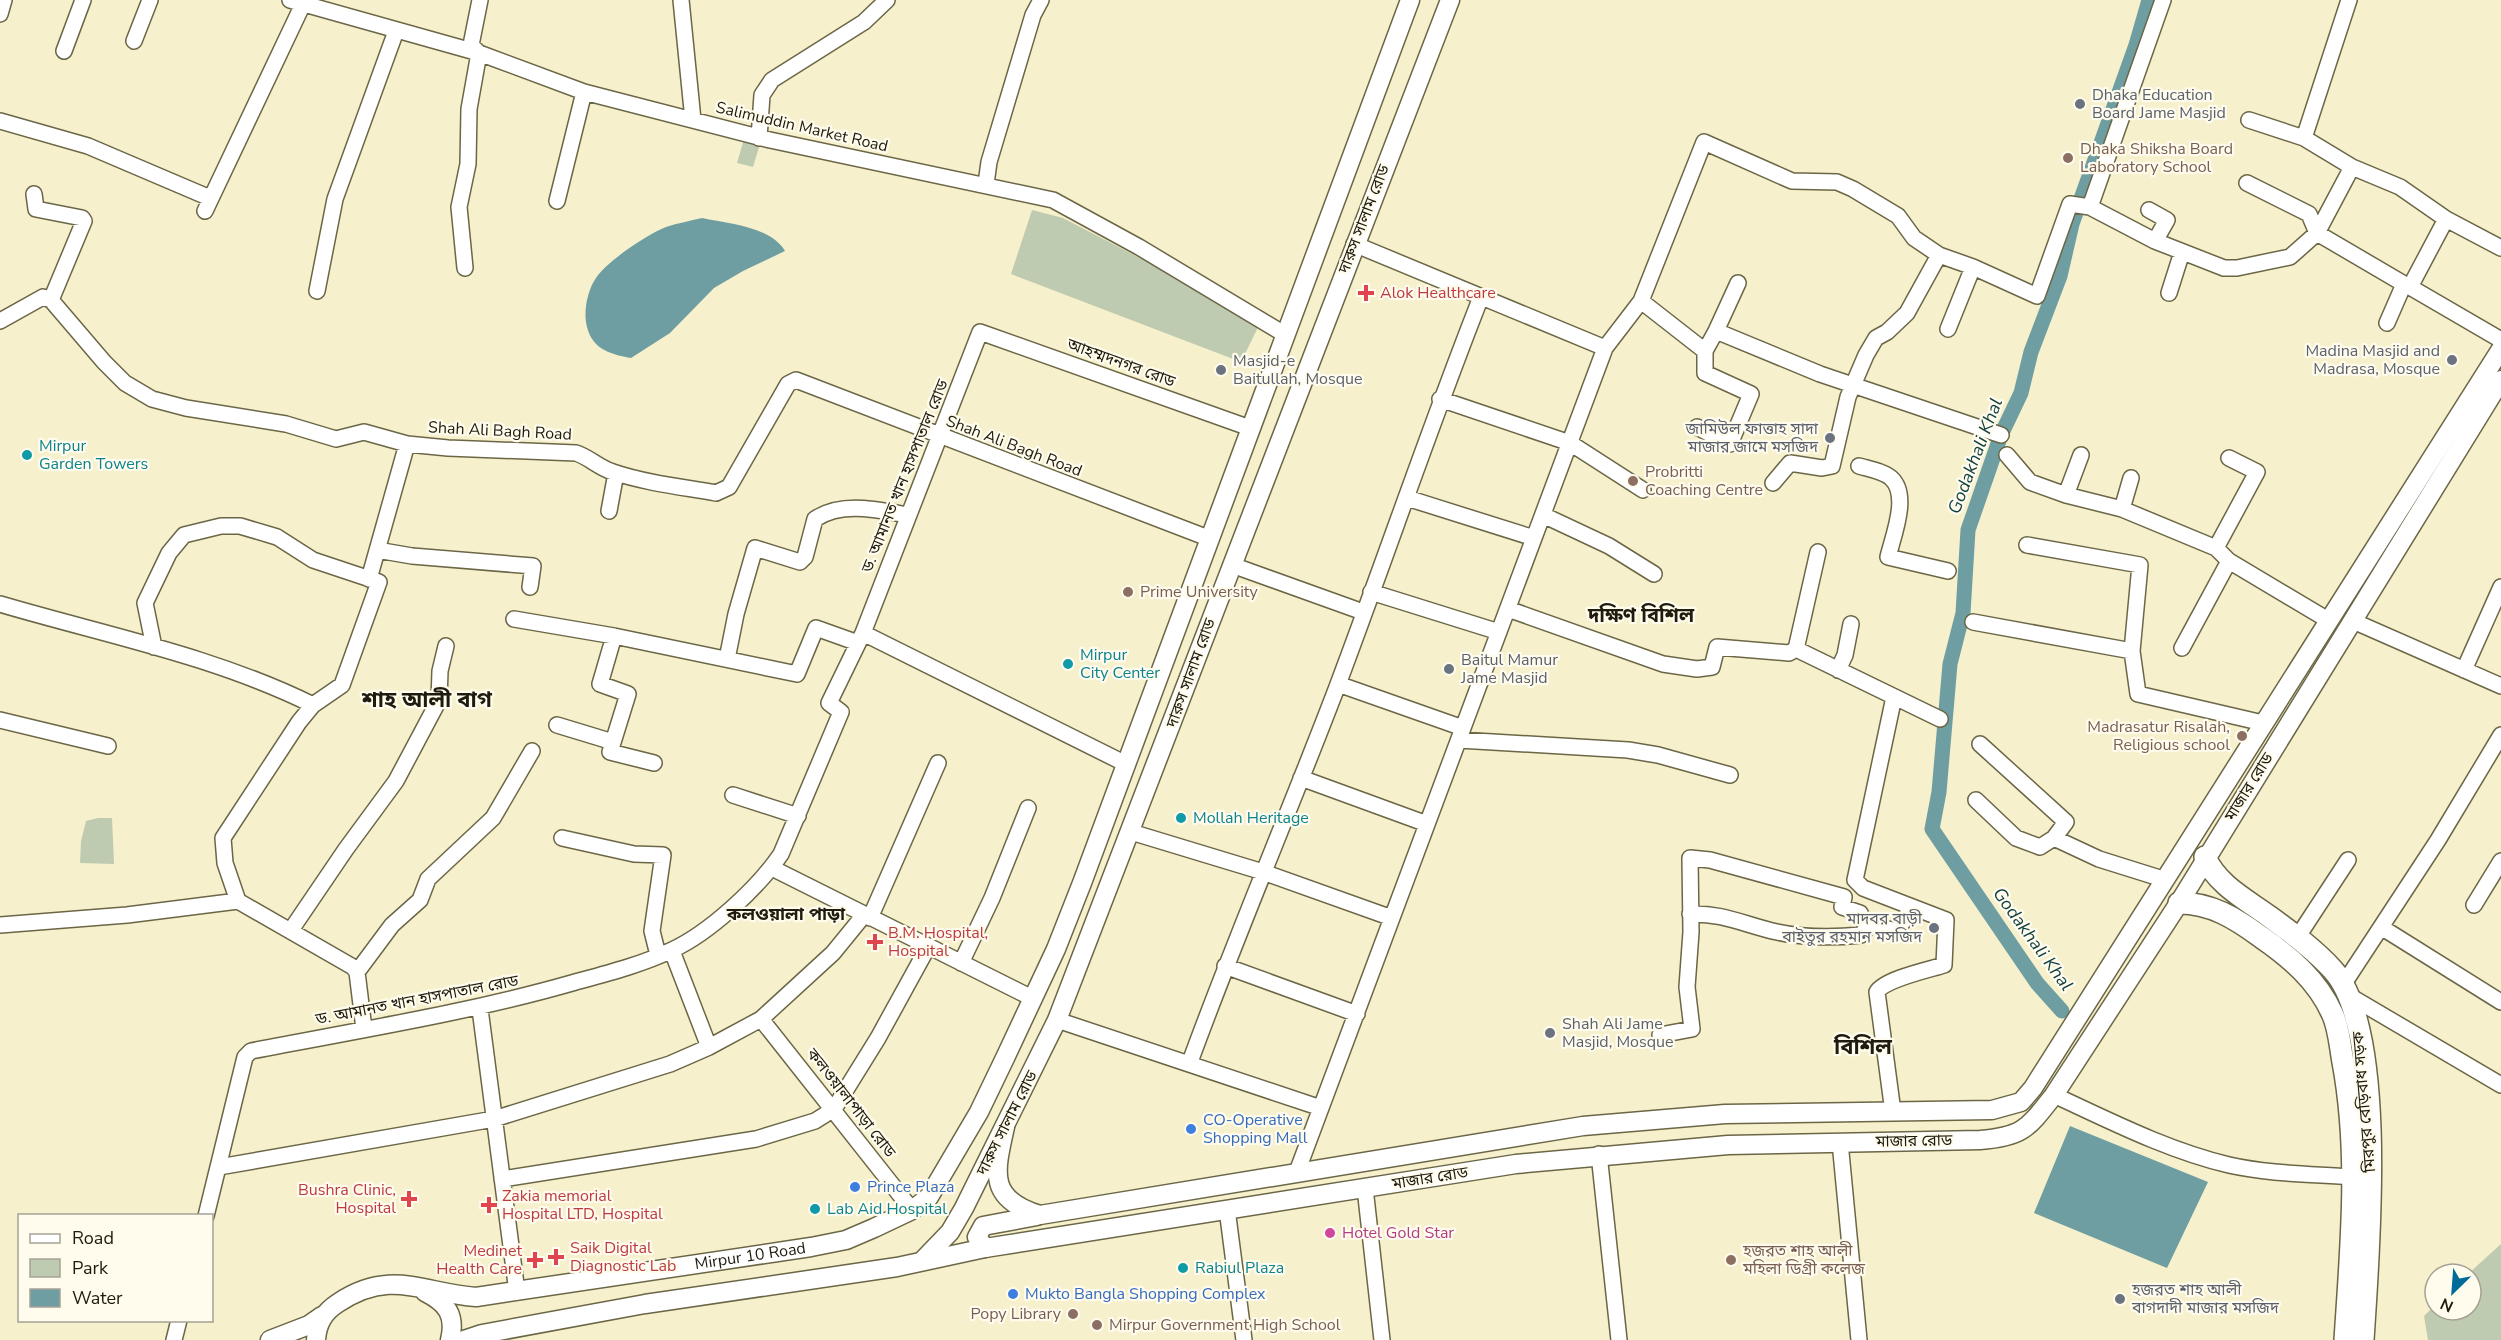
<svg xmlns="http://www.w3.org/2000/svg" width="2501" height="1340" font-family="'Nunito Sans','Noto Sans Bengali',sans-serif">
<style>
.green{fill:#bfcbb1}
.water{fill:#6e9ea2}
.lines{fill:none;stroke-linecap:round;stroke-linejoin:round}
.canal{stroke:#6e9ea2;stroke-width:15}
.minor-casing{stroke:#6b6646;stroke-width:18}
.major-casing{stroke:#6b6646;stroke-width:21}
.highway-casing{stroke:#6b6646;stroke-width:24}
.minor{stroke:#fff;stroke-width:15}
.major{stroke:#fff;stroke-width:18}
.highway{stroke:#fff;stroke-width:21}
.worship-dot{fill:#6b7280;stroke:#fffcee;stroke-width:2}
.education-dot{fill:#8d6e63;stroke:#fffcee;stroke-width:2}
.health-dot{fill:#e0444e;stroke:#fffcee;stroke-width:2}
.culture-dot{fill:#0f9aa8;stroke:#fffcee;stroke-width:2}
.shop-dot{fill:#3f7fe0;stroke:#fffcee;stroke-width:2}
.hotel-dot{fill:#d1479c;stroke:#fffcee;stroke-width:2}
.labels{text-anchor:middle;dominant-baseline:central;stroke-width:4.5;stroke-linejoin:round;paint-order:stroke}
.worship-label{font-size:16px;fill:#5b616d;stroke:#fffcee;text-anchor:start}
.street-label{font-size:16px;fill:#1f1c0f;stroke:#fffcee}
.education-label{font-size:16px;fill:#785e54;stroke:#fffcee;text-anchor:start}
.health-label{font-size:16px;fill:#be3a42;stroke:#fffcee;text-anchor:start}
.culture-label{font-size:16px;fill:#0d838f;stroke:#fffcee;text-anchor:start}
.shop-label{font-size:16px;fill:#366cbe;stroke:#fffcee;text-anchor:start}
.hotel-label{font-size:16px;fill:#b23c85;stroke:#fffcee;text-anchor:start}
.water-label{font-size:18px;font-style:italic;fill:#103f43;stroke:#fffcee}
.neighbourhood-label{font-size:18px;font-weight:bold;fill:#1f1c0f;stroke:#fffcee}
.quarter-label{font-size:20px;font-weight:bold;fill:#1f1c0f;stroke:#fffcee}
.district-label{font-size:22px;font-weight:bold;fill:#1f1c0f;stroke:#fffcee}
</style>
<rect width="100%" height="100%" fill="#f6f0cc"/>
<path class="green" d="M744,139L760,144L753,167L737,163Z
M1032,210L1063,218L1261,321L1241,362L1011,274Z
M98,818H112L114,864L80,863L81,841L86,821Z
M2501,1244V1340H2428L2424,1316L2435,1305V1310H2471V1274H2468Z"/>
<path class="water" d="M702,218C729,224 770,226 785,251L743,271L714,288L670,333L631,358C608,354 590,348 586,322C584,309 588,289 596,278C607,261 648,234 666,227C678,223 690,221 702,218Z
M2070,1126L2208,1182L2167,1268L2034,1213Z"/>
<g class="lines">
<path class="canal" d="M2062,1011L2037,983L1932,829L1939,792L1950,664L1963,613L1968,530L2001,435L2021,393L2031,352L2060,276L2072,224L2136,45L2149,0"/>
<g class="minor-casing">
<path id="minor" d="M290,0L479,53L584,92L770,140L1053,200L1139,247L1284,334
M681,0L693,120
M0,14L4,0
M134,41L150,0
M64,51L83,0
M2249,120L2304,138L2352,167L2400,187L2446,219L2501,248
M0,121L88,146L210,198
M759,138L762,95L772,80L864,22L887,0
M2304,138L2349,0
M2247,183L2309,214L2317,233L2404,284
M986,184L989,162L1033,15L1041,0
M34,194L36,209L82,218L84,221L51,300
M557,201L584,92
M2090,207L2163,0
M2149,210L2167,220L2155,241
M205,211L303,4
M2446,219L2410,287L2501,340
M1354,244L1605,348
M465,268L459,207L468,164L469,109L479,53L471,45L480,0
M317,291L335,199L396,31
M2169,293L2182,252
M1641,301L1705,351L1716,331L1820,374L2001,435
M0,321L43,297L51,300L104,362L125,383L152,399L186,408L286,424L336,439L364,432L407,444L448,448L576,453C589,457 599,468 613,472C646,483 682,487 716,493L729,487L788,384L796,380L1208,538
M2387,323L2404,284L2410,287
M1948,329L1973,267
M1716,331L1738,283
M1440,399L1570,443L1643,490
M1697,427L1730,444L1751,394L1705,373V351
M2007,455L2030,482L2066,495L2122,509L2216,548L2229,561L2328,620
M1859,466C1869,469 1883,471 1891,478C1910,495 1893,536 1888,557L1948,571
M1773,483L1790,463L1822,468L1832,466L1848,397L1866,355L1876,338L1887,332L1907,313L1939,255
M2066,495L2081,455
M1407,498L1534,538
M2122,509L2131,478
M609,511L616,473
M1543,515L1609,546L1654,574
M2027,545L2140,565L2132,651L2138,694L2263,723
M2216,548L2257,472L2229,458
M377,550L412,556L533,566L530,587
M1232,565L1363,612
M369,579L407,444
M1371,592L1499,632
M0,604C105,635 214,656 313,705
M1508,609L1663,664L1697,669L1712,667L1717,647L1789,653L1796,649L1940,719
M514,619L614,636
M2353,621L2501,686
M1973,622L2132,651
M863,633L1126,764
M154,647L145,603L169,553L184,535L221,526H240L277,537L313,560L379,582L342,685L313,705L299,722L223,838L225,863L238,901
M2182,648L2229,561
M1796,649L1818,552
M727,659L736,614L755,548L800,562L805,557L815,519C842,501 878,510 907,515
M1838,670L1845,655L1851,624
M2464,670L2501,587
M1338,684L1463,728
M0,720L108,746
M557,725L613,742
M1459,740L1628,750L1658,755L1730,775
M1980,744L2066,822L2054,838
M654,763L610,752L628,694L600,684L614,636L797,674L816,628L858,643
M1301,778L1427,824
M733,795L798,816
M1976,800L2016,838L2040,847L2054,838L2099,859L2166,880
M1131,832L1263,872L1392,918
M562,838L634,854L663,855L652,931L658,955
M772,868L1032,998
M2474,905L2501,861
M1690,914C1724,913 1745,925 1777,932C1805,938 1832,938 1861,935L1870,925L1897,931L1907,915
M870,918L938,763
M0,925L127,915L238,901L353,967L357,972L364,1029
M2381,927L2501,1002
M291,930L346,849L396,781L413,749L439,700L440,671L446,646
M2297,938L2348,860
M672,951L709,1047
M961,963L992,898L1028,808
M1225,966L1357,1014
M357,972L392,925L420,900L428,879L493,818L532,751
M2343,985L2438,840L2501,735
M2348,995L2501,1085
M480,1009L517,1292
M761,1019L912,1210
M1057,1020L1321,1108
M1660,1035L1692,1029L1687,987L1691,932L1690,858L1710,860L1844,897L1842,907L1860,913L1864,922L1870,925
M1190,1062C1236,936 1289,813 1337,687C1386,557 1430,426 1481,297
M2054,1095C2110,1121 2169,1151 2229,1165C2269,1174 2311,1174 2352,1177
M1893,1112L1877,992C1885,979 1928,970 1944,965L1946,920L1863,888L1855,880L1894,697
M1840,1142L1859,1340
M1599,1154L1619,1340
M219,1167L494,1119L670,1064L709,1047L761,1019L833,953L864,915
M1297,1172L1605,348L1641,301L1704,142L1792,181L1837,182L1853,189L1898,216L1914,238L1939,255L1973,267L2037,296L2070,204L2090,207L2155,241L2224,268H2237L2290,257L2317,233L2352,167
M502,1179L756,1139L815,1121L834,1109L878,1038L928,947
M1365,1188L1382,1340
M1227,1209L1244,1340
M206,1216L245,1057L251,1051C359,1030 467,1013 572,983C605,974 641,965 672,950C709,933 758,888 781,854L841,712L829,703L863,633L980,332L1250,428
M174,1340L179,1320"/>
</g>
<g class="major-casing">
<g id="major">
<path d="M1005,1127C995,1172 987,1199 1040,1215L1583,1126L1725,1114L1992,1110L2021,1102L2033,1088L2501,349"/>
<path d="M985,1248L977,1237L983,1226L1037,1216"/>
<path d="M924,1259L950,1232L964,1208L1057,1020L1450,0"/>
<path d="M425,1292C447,1303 456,1315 450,1340"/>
<path d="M270,1340L309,1325L322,1316"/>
<path id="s1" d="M316,1340C317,1323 324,1312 338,1303C390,1268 423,1293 476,1297L811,1247L846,1240L874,1228L912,1210L929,1197L979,1112L1005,1058L1056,949L1082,883L1410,0"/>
<path d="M464,1340L482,1334L645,1304L897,1267L985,1248L1516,1164L1728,1145L1980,1140C2023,1137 2028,1128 2054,1095L2179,903L2501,380"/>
</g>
</g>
<g class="highway-casing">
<path id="highway" d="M2205,857C2217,885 2247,900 2270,917C2292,933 2315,950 2333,970C2388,1031 2368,1259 2363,1340
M2179,903C2211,903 2235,918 2261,937C2290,957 2317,980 2332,1013C2339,1027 2340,1046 2343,1062C2360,1153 2351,1248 2345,1340"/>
</g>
<use href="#minor" class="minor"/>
<use href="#major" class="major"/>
<use href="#highway" class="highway"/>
</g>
<g class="worship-dot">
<circle cx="2080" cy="104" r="6"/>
<circle cx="2452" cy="360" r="6"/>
<circle cx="1221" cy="370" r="6"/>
<circle cx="1830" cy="438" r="6"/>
<circle cx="1449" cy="669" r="6"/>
<circle cx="1934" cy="928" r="6"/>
<circle cx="1550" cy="1033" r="6"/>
<circle cx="2120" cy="1299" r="6"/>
</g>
<g class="education-dot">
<circle cx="2068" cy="158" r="6"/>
<circle cx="1633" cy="481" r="6"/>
<circle cx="1128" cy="592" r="6"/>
<circle cx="2242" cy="736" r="6"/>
<circle cx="1731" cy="1260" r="6"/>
<circle cx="1073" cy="1314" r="6"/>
<circle cx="1097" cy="1325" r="6"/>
</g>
<g class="health-dot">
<path d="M1363 284h6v6h6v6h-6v6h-6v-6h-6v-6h6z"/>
<path d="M872 933h6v6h6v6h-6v6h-6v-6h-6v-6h6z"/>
<path d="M406 1190h6v6h6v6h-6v6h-6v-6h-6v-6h6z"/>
<path d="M486 1196h6v6h6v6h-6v6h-6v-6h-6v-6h6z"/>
<path d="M553 1248h6v6h6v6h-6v6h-6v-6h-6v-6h6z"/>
<path d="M532 1251h6v6h6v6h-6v6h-6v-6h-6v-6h6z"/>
</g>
<g class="culture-dot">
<circle cx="27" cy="455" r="6"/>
<circle cx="1068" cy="664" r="6"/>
<circle cx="1181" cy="818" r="6"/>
<circle cx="815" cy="1209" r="6"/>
<circle cx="1183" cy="1268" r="6"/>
</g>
<g class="shop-dot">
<circle cx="1191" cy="1129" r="6"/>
<circle cx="855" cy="1187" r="6"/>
<circle cx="1013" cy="1294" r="6"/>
</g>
<circle class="hotel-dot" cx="1330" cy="1233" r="6"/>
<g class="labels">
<g class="worship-label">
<text x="2092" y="95">Dhaka Education<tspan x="2092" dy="18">Board Jame Masjid</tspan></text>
<text x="2440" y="351" text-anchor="end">Madina Masjid and<tspan x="2440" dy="18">Madrasa, Mosque</tspan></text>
<text x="1233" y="361">Masjid-e<tspan x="1233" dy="18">Baitullah, Mosque</tspan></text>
<text x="1818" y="429" text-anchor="end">জামিউল ফাত্তাহ সাদা<tspan x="1818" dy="18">মাজার জামে মসজিদ</tspan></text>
<text x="1461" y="660">Baitul Mamur<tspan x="1461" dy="18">Jame Masjid</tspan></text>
<text x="1922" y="919" text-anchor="end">মাদবর বাড়ী<tspan x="1922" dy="18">বাইতুর রহমান মসজিদ</tspan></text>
<text x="1562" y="1024">Shah Ali Jame<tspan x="1562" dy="18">Masjid, Mosque</tspan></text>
<text x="2132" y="1290">হজরত শাহ আলী<tspan x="2132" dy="18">বাগদাদী মাজার মসজিদ</tspan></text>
</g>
<g class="street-label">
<text transform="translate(802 127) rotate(13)">Salimuddin Market Road</text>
<text transform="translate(1364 219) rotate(-69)">দারুস সালাম রোড</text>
<text transform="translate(1121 363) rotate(20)">আহম্মদনগর রোড</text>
<text transform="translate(500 431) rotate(3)">Shah Ali Bagh Road</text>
<text transform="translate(1014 446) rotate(21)">Shah Ali Bagh Road</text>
<text transform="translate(905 476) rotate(-68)">ড. আমানত খান হাসপাতাল রোড</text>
<text transform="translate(1191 673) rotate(-70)">দারুস সালাম রোড</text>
<text transform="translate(2249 787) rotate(-58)">মাজার রোড</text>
<text transform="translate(417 1000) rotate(-11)">ড. আমানত খান হাসপাতাল রোড</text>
<text transform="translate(2364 1102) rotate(-95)">মিরপুর বেড়িবাধ সড়ক</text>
<text transform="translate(851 1103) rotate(52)">কলওয়ালাপাড়া রোড</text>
<text transform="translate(1007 1123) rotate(-63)">দারুস সালাম রোড</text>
<text transform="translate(1914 1141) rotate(-1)">মাজার রোড</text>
<text transform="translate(1430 1178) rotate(-9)">মাজার রোড</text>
<text stroke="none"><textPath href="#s1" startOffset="465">Mirpur 10 Road</textPath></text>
</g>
<g class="education-label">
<text x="2080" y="149">Dhaka Shiksha Board<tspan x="2080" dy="18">Laboratory School</tspan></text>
<text x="1645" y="472">Probritti<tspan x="1645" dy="18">Coaching Centre</tspan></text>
<text x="1140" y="592">Prime University</text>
<text x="2230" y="727" text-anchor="end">Madrasatur Risalah,<tspan x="2230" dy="18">Religious school</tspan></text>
<text x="1743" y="1251">হজরত শাহ আলী<tspan x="1743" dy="18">মহিলা ডিগ্রী কলেজ</tspan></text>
<text x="1061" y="1314" text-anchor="end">Popy Library</text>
<text x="1109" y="1325">Mirpur Government High School</text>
</g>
<g class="health-label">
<text x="1380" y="293">Alok Healthcare</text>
<text x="888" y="933">B.M. Hospital,<tspan x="888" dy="18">Hospital</tspan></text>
<text x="396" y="1190" text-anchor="end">Bushra Clinic,<tspan x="396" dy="18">Hospital</tspan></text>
<text x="502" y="1196">Zakia memorial<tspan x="502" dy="18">Hospital LTD, Hospital</tspan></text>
<text x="570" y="1248">Saik Digital<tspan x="570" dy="18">Diagnostic Lab</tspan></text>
<text x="522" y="1251" text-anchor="end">Medinet<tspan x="522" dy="18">Health Care</tspan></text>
</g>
<g class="culture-label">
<text x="39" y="446">Mirpur<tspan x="39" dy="18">Garden Towers</tspan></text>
<text x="1080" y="655">Mirpur<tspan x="1080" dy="18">City Center</tspan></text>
<text x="1193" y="818">Mollah Heritage</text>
<text x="827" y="1209">Lab Aid Hospital</text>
<text x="1195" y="1268">Rabiul Plaza</text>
</g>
<g class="shop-label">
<text x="1203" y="1120">CO-Operative<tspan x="1203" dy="18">Shopping Mall</tspan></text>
<text x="867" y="1187">Prince Plaza</text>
<text x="1025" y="1294">Mukto Bangla Shopping Complex</text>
</g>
<g class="hotel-label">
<text x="1342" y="1233">Hotel Gold Star</text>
</g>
<g class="water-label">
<text transform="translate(1975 456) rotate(-69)">Godakhali Khal</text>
<text transform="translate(2033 939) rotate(54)">Godakhali Khal</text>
</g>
<g class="neighbourhood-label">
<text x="786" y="914">কলওয়ালা পাড়া</text>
</g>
<g class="quarter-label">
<text x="1641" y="615">দক্ষিণ বিশিল</text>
</g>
<g class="district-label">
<text x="427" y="700">শাহ আলী বাগ</text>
<text x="1863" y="1047">বিশিল</text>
</g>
</g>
<rect x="18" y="1214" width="195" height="108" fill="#fffcee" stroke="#a5a295" stroke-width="1.5"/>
<rect x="30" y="1234" width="30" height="9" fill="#ffffff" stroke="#a5a295" stroke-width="1.5"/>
<text x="72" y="1244" font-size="18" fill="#1f1c0f">Road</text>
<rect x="30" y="1259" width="30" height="18" fill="#bfcbb1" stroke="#a5a295" stroke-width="1.5"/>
<text x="72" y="1274" font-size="18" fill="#1f1c0f">Park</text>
<rect x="30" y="1289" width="30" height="18" fill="#6e9ea2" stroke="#a5a295" stroke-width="1.5"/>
<text x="72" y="1304" font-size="18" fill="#1f1c0f">Water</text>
<g transform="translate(2453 1292) rotate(205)"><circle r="28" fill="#fffcee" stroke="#a5a295" stroke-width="1.5"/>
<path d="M0-4.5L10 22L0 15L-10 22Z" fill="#006b98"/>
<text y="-9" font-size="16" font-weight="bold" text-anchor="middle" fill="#1f1c0f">N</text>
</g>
</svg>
